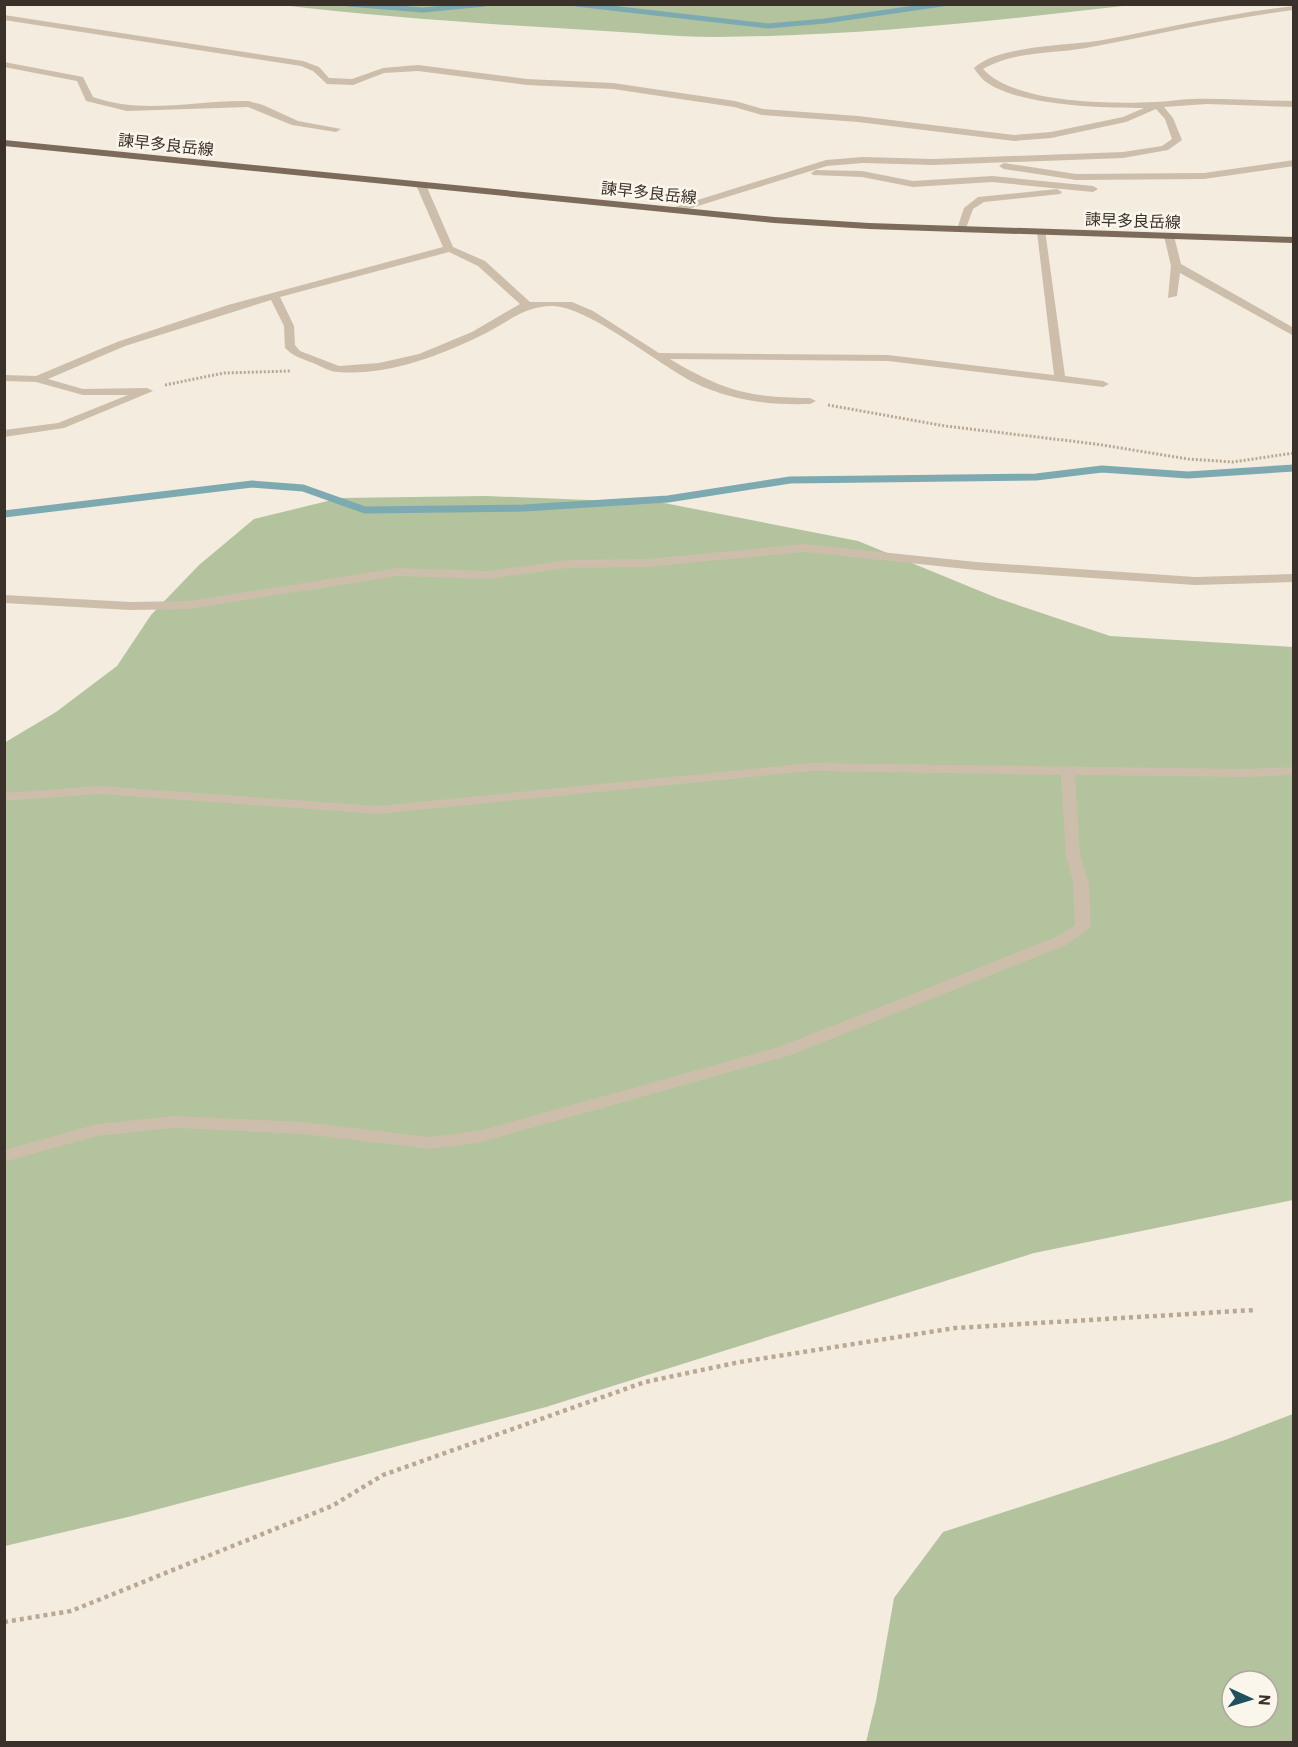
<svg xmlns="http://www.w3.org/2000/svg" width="1298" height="1747" font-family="Barlow,'Noto Sans JP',sans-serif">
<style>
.green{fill:#b2c39e;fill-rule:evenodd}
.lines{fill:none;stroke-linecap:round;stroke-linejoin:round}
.stream-far1{stroke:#7da9b1;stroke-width:5}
.stream{stroke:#7da9b1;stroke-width:7}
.path-far1{stroke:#b8a894;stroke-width:3;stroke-dasharray:2 2;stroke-linecap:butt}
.path{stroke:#b8a894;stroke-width:4.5;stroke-dasharray:4 4;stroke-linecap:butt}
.minor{fill:#ccbeaa;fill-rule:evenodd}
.major{fill:#7c6a5b;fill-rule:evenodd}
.labels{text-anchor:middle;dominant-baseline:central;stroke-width:5;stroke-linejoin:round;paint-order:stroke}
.far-street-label{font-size:16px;fill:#3a312a;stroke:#fbf6ec}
</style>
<rect width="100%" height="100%" fill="#f3ecdf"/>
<path class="green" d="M281,5H1132C994,21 855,36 716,37C673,37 631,32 589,30C486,24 383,17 281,5Z
M486,496L664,503L858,541L997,598L1110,636L1293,647V1200L1034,1253L546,1407L132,1516L5,1546L4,743L56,712L117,666L151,615L199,565L254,519L340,498Z
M1293,1414V1742H866L876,1701L894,1598L943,1532L1225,1440ZM1232,1681H1268V1717H1232Z"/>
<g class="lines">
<path class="stream-far1" d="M348,4L423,10L485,4
M576,4L768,26L825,21L942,4"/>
<path class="stream" d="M4,514L252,484L303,488L365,510L524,508L668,499L790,480L1036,477L1102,469L1188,475L1294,468"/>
<path class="path-far1" d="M165,385L224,373L291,371
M828,405L945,426L1096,444L1188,459L1233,462L1294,453"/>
<path class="path" d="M4,1622L71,1611L332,1506L383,1475L645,1382L740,1362L955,1328L1255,1310"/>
<path class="minor" d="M1294,6V10C1223,19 1155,35 1086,48C1051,54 1014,51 983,69C1015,104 1110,104 1155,102C1168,102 1180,99 1192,99C1226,98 1260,101 1294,101V107L1207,104L1164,107L1173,118L1182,140L1168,150L1123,158L933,165L863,163L827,166L675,213L670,210L672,208L826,160L863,157L933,159L1123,152L1162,146L1172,139L1165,119L1156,109L1126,122L1051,138L1014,141L858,122L762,115L734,107L613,89L527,85L418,71L384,73L353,85L327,84L313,71L301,66L4,20V15L303,61L319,67L329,78L352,79L383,68L418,65L527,79L613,83L735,101L763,109L858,116L1014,135L1051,132L1123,117L1144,108C1102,108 1020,106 986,82C982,79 977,73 974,68C999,45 1068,46 1103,40C1166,28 1229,13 1294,6Z
M4,62L83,77L93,97C143,115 196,100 248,101L263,105L298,121L341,129L336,132L292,125L248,107L127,111L86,101L77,81L4,67Z
M1294,160V166L1204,179L1076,180L1004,169L999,166L1004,163L1076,174L1204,173Z
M816,170L862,171L913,181L992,176L1093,186L1098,189L1093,192L992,182L913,187L862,177L813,175L811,173Z
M418,183L426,185L453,247L485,261L530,302H572L593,311L659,353L888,355L1054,375L1037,232L1045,230L1065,376L1103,381L1109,384L1103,387L888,361L670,359C721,390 750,398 810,398L816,401L810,404C769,405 732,401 695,383C659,365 588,306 552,306C522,306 505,325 478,337C436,357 386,376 338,372C330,372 321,366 313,363C302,359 293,356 285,348L284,326L271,300L125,346L48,379L83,389L147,388L153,391L64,428L4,437V430L58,423L128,395H83L36,382L4,381V375L36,376L117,342L228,305L443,247L416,185ZM449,252L478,266L520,304L472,332L419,354L379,363L339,366L300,351L295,345L294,326L280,297Z
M1057,189L1062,192L1060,194L984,202L973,209L965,231L957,229L964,208L978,197Z
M1169,233L1174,236L1181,264L1294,328V336L1180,273L1177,296L1168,298L1171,266L1164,236Z
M804,544L976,562L1195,577L1294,574V582L1195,585L976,570L804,552L648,567L568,568L489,579L398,576L189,609L130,610L4,603V595L130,602L189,601L398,568L489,571L568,560L648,559Z
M811,763L1246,769L1294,767V775L1246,777L1075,775L1080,856L1089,883L1091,927L1088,930L1066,945L791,1055L478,1143L430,1149L303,1134L175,1128L97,1136L4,1162V1150L97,1124L175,1116L303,1122L430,1137L478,1131L779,1047L1056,937L1075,925L1073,883L1066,856L1061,775L811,771L378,814L100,794L4,801V793L100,786L378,806Z"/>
<path class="major" d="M4,140L774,217L869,223L1294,237V243L869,229L774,223L4,146Z"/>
</g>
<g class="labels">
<g class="far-street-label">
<text transform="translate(166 144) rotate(6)">諫早多良岳線</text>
<text transform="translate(649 192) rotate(6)">諫早多良岳線</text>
<text transform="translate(1133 220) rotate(2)">諫早多良岳線</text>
</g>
</g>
<rect width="1298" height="1747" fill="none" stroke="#3a312a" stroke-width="12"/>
<g transform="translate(1250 1699) rotate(94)"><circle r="28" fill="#fbf6ec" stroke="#aea79e" stroke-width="1.5"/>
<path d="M0-4.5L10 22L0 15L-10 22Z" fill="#1e515d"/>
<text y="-9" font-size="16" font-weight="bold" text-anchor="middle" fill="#3a312a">N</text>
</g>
</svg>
